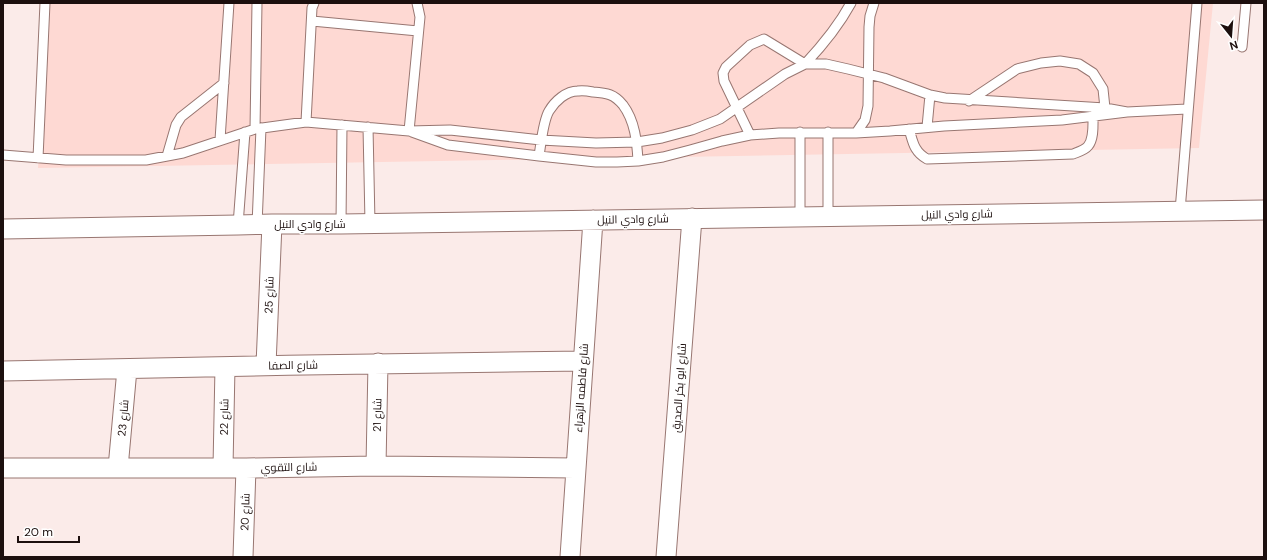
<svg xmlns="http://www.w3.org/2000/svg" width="1267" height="560" font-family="'DM Sans',Cairo,sans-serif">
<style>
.built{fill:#fed9d3}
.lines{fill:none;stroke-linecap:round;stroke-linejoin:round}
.service-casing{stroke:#987671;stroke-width:11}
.minor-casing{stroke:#987671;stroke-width:21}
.service{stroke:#fff;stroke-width:9}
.minor{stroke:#fff;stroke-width:19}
.labels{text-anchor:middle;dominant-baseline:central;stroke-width:3;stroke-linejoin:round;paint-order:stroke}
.street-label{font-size:11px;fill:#1c0f0e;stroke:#fff}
</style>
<rect width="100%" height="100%" fill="#fbebe9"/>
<path class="built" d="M49,3H1213L1199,148L38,168Z"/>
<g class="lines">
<g class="service-casing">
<path id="service" d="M312,21L418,31
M1242,47L1246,3
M969,101L1017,69L1041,63L1060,61L1079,64L1093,73L1103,89L1105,108
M306,122L312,8L314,3
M368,127L370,223
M927,127L930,95
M255,129L257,3
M909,129C913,142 914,152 927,159L1073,154C1078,152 1085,150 1088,146C1094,139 1093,125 1093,116
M409,131L420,17L417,3
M412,132L448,145L539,156L596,162H617L638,161L663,157L690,150L722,141L750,135L779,133H856L890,131L944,126L1062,120L1127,112L1187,109
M828,132V216
M856,133L865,120L868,106L869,27L870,16L874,3
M750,135L724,81L723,73L726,67L750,45L764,39L805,64C822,46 839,25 851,3
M220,140L229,3
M3,155L66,160H146L183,153L255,129L306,122L409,131L450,130L541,140L596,143L637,142L662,138L692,130L720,119L785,74L805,64H826L848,69L884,78L930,95L945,98L1105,108L1127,112
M167,156L176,125L181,117L224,83
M539,156C541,144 543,121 549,111C555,101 566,91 578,91C583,90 588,91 593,92C607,93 614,94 623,105C635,121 637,142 638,161
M38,158L45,3
M1180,211L1197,3
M800,217V132
M341,224L342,125
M238,225L245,132
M257,225L261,128"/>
</g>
<g class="minor-casing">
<path id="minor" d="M3,229L238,225L272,224H341L1264,210
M266,365L272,224
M3,371C196,367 390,363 583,361
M376,466L378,363
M223,467L225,367
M3,468H246L376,466L575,468
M118,468L127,369
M243,557L246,468
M570,557L593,220
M666,557L692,218"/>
</g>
<use href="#service" class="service"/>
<use href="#minor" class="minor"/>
</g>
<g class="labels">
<g class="street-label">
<text transform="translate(957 214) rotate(-1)">شارع وادي النيل</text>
<text transform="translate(633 219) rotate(-1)">شارع وادي النيل</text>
<text x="310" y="224">شارع وادي النيل</text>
<text transform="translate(269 295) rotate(-88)">شارع 25</text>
<text transform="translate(293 365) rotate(-1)">شارع الصفا</text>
<text transform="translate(581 388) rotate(-86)">شارع فاطمه الزهراء</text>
<text transform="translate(679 388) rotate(-86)">شارع ابو بكر الصديق</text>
<text transform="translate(377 415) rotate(-89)">شارع 21</text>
<text transform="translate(224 417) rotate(-89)">شارع 22</text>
<text transform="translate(123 418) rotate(-85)">شارع 23</text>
<text transform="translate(289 467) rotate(-1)">شارع التقوي</text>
<text transform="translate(245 512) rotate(-88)">شارع 20</text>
</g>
</g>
<rect width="1267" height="560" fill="none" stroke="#1c0f0e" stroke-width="8"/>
<g transform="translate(1231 36) rotate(163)" stroke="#ffffff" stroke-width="3" paint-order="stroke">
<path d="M0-3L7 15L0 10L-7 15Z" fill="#1c0f0e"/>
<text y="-6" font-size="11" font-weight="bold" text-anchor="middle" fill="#1c0f0e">N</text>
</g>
<path d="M18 536v6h61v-6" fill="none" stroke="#1c0f0e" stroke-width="2"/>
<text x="24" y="536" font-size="12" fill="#1c0f0e" stroke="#ffffff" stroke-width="3" paint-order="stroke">20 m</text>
</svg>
